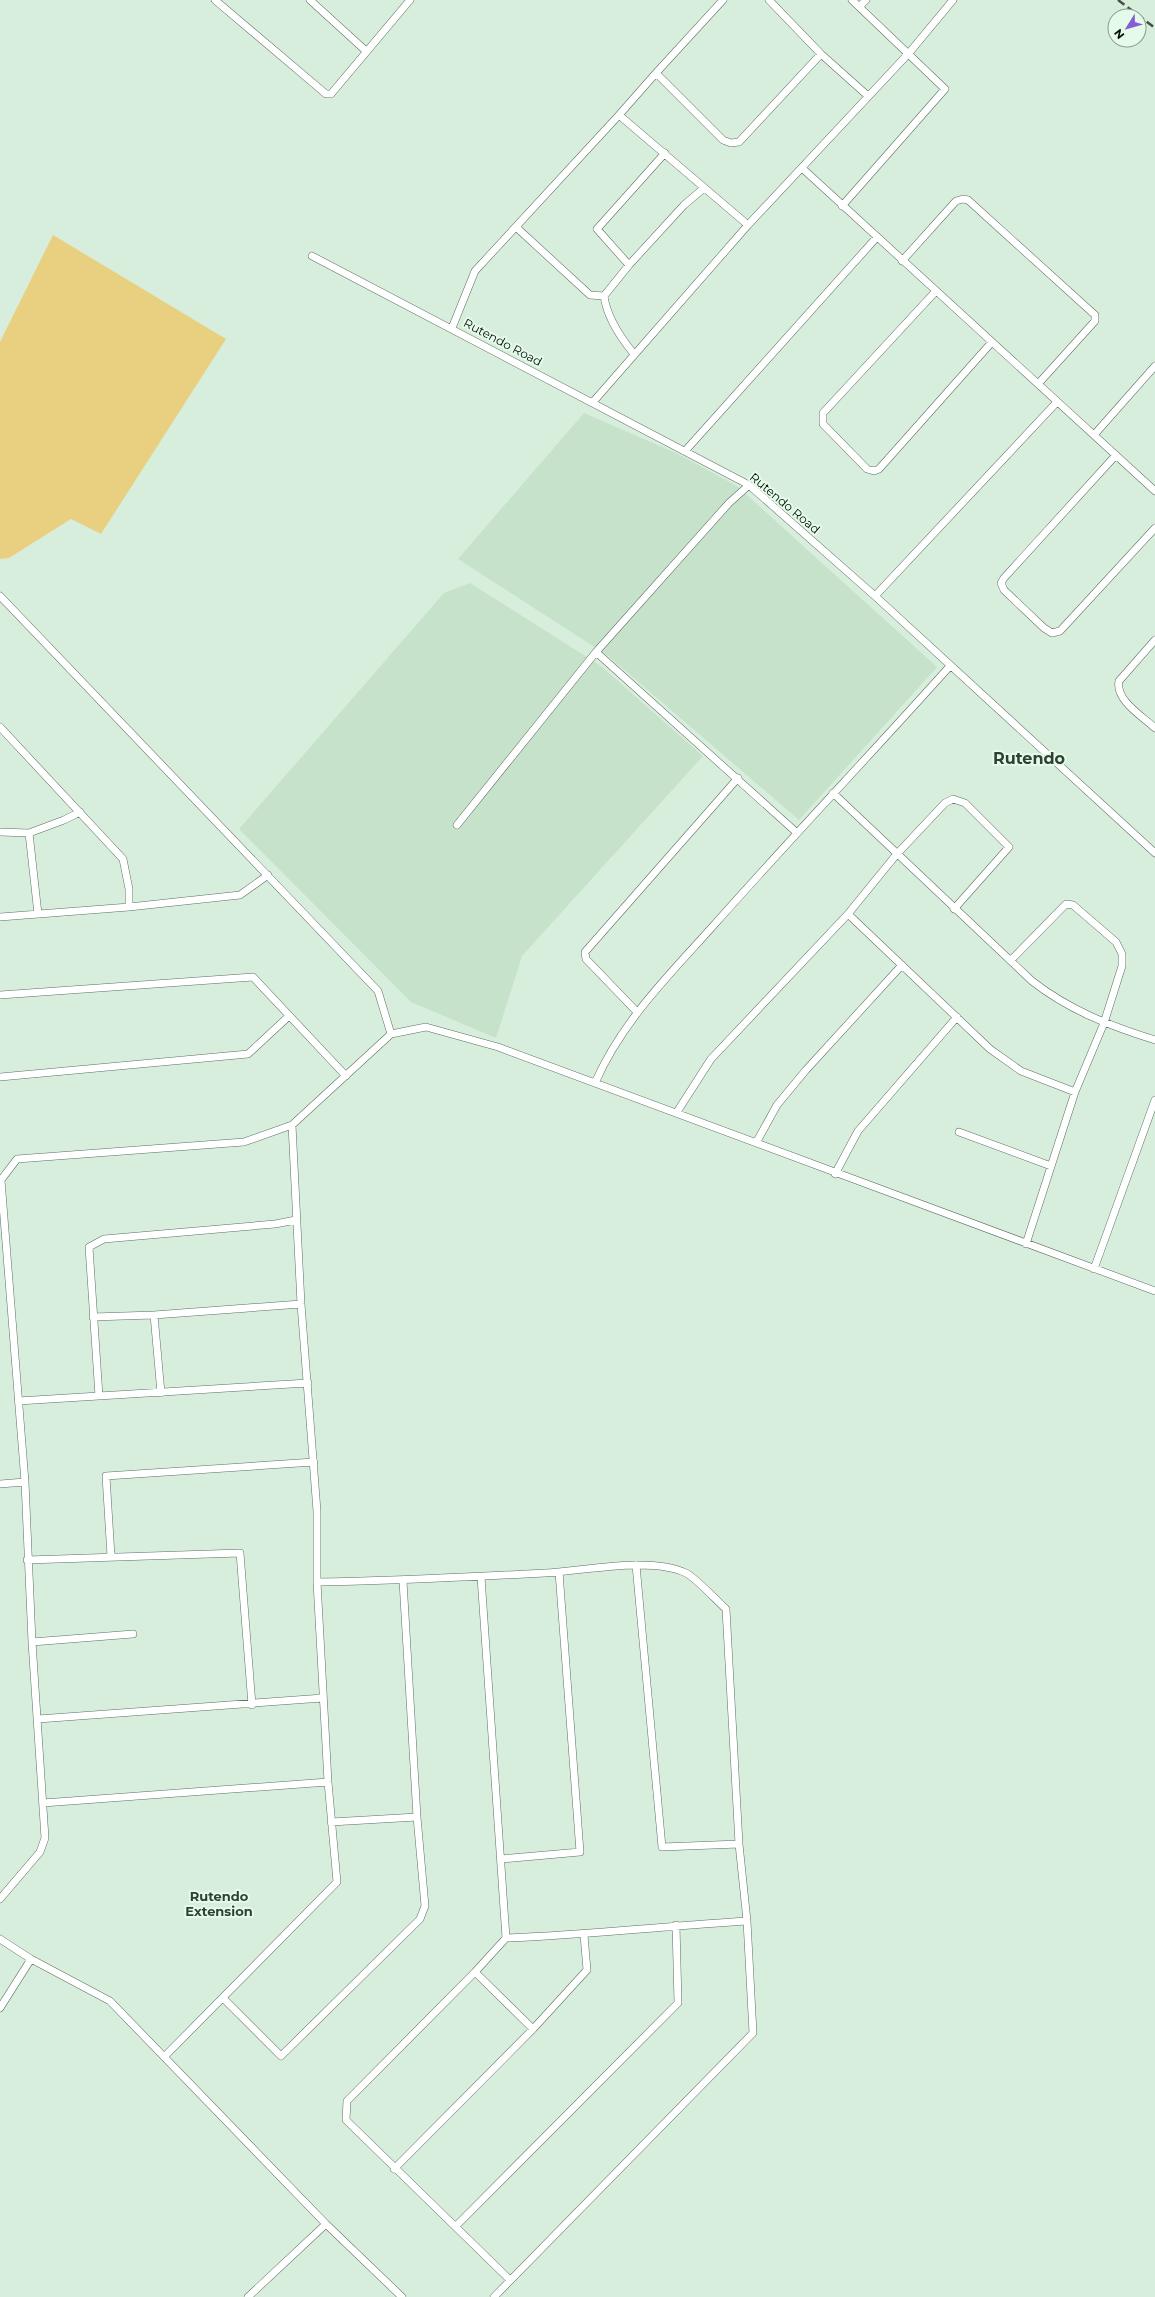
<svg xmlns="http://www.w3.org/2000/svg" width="1155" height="2297" font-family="Montserrat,sans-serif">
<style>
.built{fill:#c6e2cb}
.green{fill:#e9d080}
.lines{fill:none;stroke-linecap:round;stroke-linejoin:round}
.minor-casing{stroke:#5c6f60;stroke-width:8}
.minor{stroke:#fff;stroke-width:7}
.rail{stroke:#444f46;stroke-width:2.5;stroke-dasharray:8 4;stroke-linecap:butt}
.labels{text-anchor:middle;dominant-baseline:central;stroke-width:4;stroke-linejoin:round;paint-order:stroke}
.street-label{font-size:12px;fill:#070d08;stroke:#e5fbe9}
.neighbourhood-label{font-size:13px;font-weight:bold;fill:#304133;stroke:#e5fbe9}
.district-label{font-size:16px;font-weight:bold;fill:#304133;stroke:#e5fbe9}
</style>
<rect width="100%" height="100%" fill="#d8eedc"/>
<path class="built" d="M584,413L676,453L737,486L937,667L799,820L607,655L458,559Z
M470,583L601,666L703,756L522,956L496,1038L411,1002L239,829L444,593Z"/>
<path class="green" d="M53,235L226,339L101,534L71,519L9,558L0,559V342Z"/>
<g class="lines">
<g class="minor-casing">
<path id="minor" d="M215,0L326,94H331L410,0
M310,0L366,51
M769,0L821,54L868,96
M860,6L866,0
M656,73L723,0
M802,168L1155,491
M842,206L945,89L852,0
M748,225L619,115L656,73L723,140L731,143L739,142L821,54
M516,227L590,295L604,296
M312,256L749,485L875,596L1155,853
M902,261L956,201L963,199L968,200L1095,315V321L1038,384
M629,265L684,205L704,188
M936,291L823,413V424L867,469L874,471L879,469L992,342
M452,328L475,271L619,115
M634,354C620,337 607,318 604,296L629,265L597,229L665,153
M593,402L748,225L909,53L953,0
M1094,435L1155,366
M686,450L877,237
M1116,455L1004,578L1001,583L1004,590L1044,628L1052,633L1060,631L1155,528
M0,596L378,991L391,1034
M875,596L1057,402
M1155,640L1119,681C1115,700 1142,716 1155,728
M596,652L796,832
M0,727L123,859L129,889V907
M833,793L1032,981C1069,1010 1110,1026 1155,1040
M457,825L596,652L729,503L749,485
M0,832L29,833L64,820L80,812
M29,833L38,914
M848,914L990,1049L1021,1071L1075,1092
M0,917L129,907L240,895L268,875
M1011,960L1066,904L1073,905L1116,942L1122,954V966L1104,1023L1075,1092L1026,1244
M0,995L253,977L346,1076
M637,1012L586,959L585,952L738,778
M0,1077L248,1054L289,1016
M595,1083C622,1021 670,974 714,925C792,837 872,753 950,666
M677,1112L711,1059L848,914L896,855L945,803L953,799L965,803L1009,847L954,909
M959,1132L1051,1166
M756,1143L777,1105L806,1070L902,965
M835,1174L858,1131L957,1017
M1094,1269L1155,1100
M154,1315L161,1393
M93,1317L154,1315L301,1304
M99,1396L89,1247L104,1239L275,1224L296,1220
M18,1401L308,1383
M0,1484L25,1482
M111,1556L106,1476L314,1462
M27,1560L240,1553L252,1705
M636,1565L662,1847L739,1844
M481,1577L506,1938L475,1972L347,2101L346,2120L510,2280
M317,1582C393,1581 469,1577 545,1573C584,1571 650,1556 686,1573C696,1578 716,1600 726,1609L739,1844L747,1921L753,2033L494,2297
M32,1642L133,1634
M38,1719L323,1698
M43,1803L328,1782
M331,1822L417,1817
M501,1859L580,1852L559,1572
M0,1899L40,1852L45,1838L32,1642L25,1482L1,1180L17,1159L244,1142L292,1125L391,1034L426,1027L498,1047L1155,1291
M506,1938C586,1935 667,1926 747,1921
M0,1939L31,1959L110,2001L326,2224L402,2297
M475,1972L533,2029
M223,1998L281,2056L420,1919L425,1906L417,1817L403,1581
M0,2008L31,1959
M164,2057L337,1882L328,1782L317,1582V1511L301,1304L292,1125
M394,2169L533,2029L587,1970L584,1935
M456,2226L678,2003L676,1925
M248,2297L326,2224"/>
</g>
<use href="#minor" class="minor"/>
<path class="rail" d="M1118,0L1155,28"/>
</g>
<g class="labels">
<g class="street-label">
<text transform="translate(503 342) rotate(28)">Rutendo Road</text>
<text transform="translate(785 503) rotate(40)">Rutendo Road</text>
</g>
<g class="neighbourhood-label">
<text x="219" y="1896">Rutendo<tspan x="219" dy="15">Extension</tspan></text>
</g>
<g class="district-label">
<text x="1029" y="758">Rutendo</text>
</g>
</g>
<g transform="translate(1127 28) rotate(233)"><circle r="19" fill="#e5fbe9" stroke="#8c9c8f"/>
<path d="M0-3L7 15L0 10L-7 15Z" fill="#885ed8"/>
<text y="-6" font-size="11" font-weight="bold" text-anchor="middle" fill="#070d08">N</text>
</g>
</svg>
